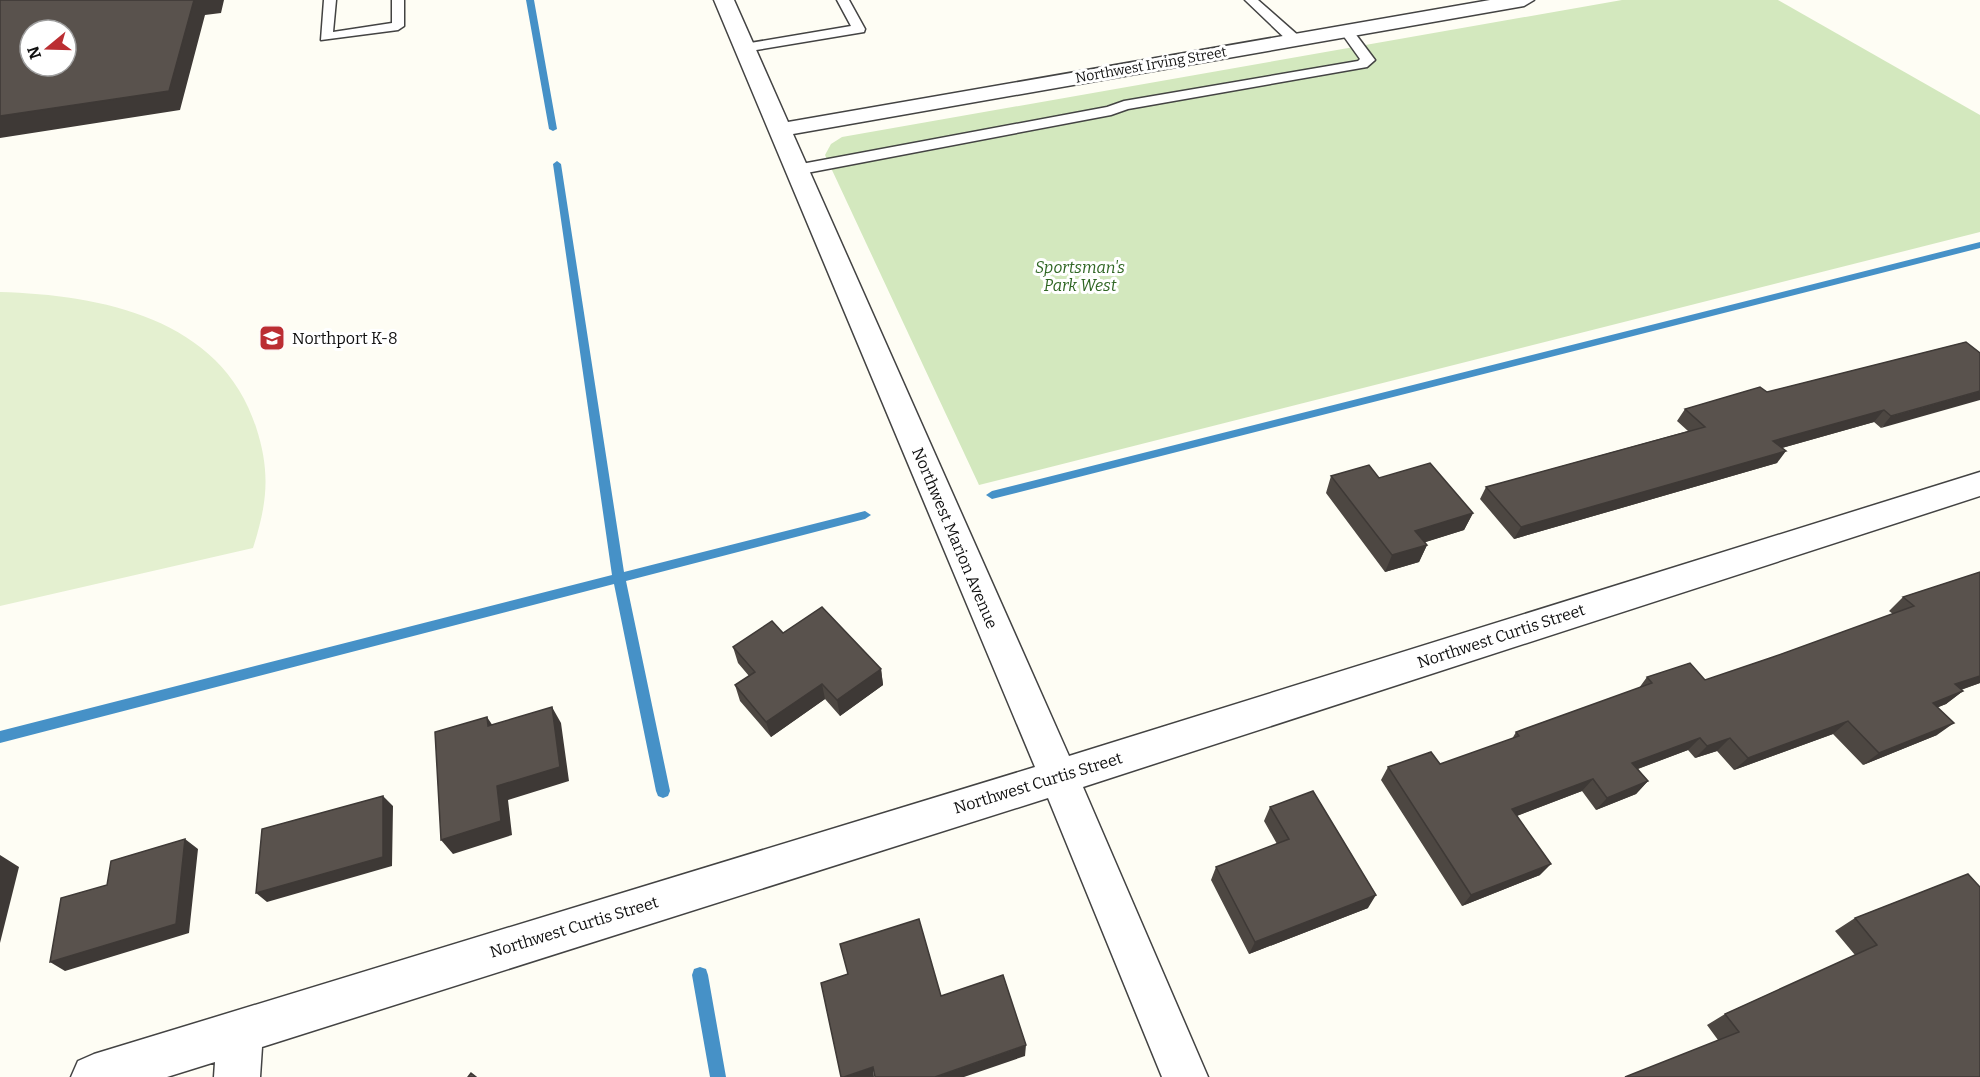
<svg xmlns="http://www.w3.org/2000/svg" width="1980" height="1077" font-family="Bitter,serif">
<style>
.green{fill:#d3e8be}
.pitch{fill:#e4f0d0}
.lines{fill:none;stroke-linecap:round;stroke-linejoin:round}
.stream{fill:#4691c7;fill-rule:evenodd}
.service-casing{stroke:#434343;stroke-width:3}
.minor-casing{stroke:#434343;stroke-width:3}
.service{fill:#fff;fill-rule:evenodd}
.minor{fill:#fff;fill-rule:evenodd}
.wall{fill:#4d4742}
.shaded-wall{fill:#3e3936}
.building{fill:#59524d;stroke:#3e3936;stroke-width:1.5;fill-rule:evenodd}
.labels{text-anchor:middle;dominant-baseline:central;stroke-width:6;stroke-linejoin:round;paint-order:stroke}
.far-street-label{font-size:14px;fill:#101010;stroke:#fff}
.park-label{font-size:16px;font-style:italic;fill:#2f6623;stroke:#fff}
.poi-label{font-size:16px;fill:#101010;stroke:#fff;text-anchor:start}
.street-label{font-size:16px;fill:#101010;stroke:#fff}
</style>
<rect width="100%" height="100%" fill="#fefdf4"/>
<path class="green" d="M1622,0H1778L1980,115V232L979,485L825,155L831,144L842,137Z"/>
<path class="pitch" d="M0,292C101,295 221,318 256,427C271,473 267,504 253,548L0,606Z"/>
<g class="lines">
<path class="stream" d="M526,0H534L557,129L553,131L549,129Z
M557,161L561,164L624,572L865,511L871,515L865,519L626,581L670,791L668,796L663,798L658,796L656,791L614,584L0,743V731L612,575L553,164Z
M1980,242V248L992,499L986,495L992,491Z
M700,967L706,969L708,975L726,1077H710L692,975L694,969Z"/>
<g class="service-casing">
<path id="service" d="M324,0H336L333,32L392,23V0H404V26L398,30L321,40Z
M837,0H849L865,29L864,32L744,52L737,48L744,44L851,26Z
M1245,0H1258L1300,37V43H1290Z
M1346,27L1351,28L1375,60L1367,67L1128,109L1111,115L796,175L788,170L796,165L1107,107L1124,101L1358,61L1360,59L1340,31Z"/>
</g>
<g class="minor-casing">
<path id="minor" d="M714,0H734L788,122L1490,0H1534L1524,6L793,134L1069,756L1980,472V496L1083,787L1208,1077H1162L1048,798L262,1047L260,1077H214L215,1062L167,1077H71L78,1061L94,1054L1035,767Z"/>
</g>
<use href="#service" class="service"/>
<use href="#minor" class="minor"/>
</g>
<path class="wall" d="M1966,342L1881,428L1874,422L1782,448L1777,463L1514,539L1480,499L1486,487L1688,431L1677,421L1685,409L1767,392Z
M1331,476L1379,478L1473,513L1464,530L1425,542L1427,545L1419,562L1385,572L1326,493Z
M1980,572V683L1961,690L1963,691L1946,704L1938,707L1937,735L1863,765L1833,734L1734,770L1717,751L1695,758L1688,750L1638,769L1648,781L1636,794L1596,810L1582,791L1517,816L1540,875L1462,906L1381,780L1388,767L1440,764L1512,739L1516,732L1639,688L1647,677L1705,680L1773,657L1893,614L1889,611L1903,597Z
M783,633L881,669L883,685L840,716L825,699L771,737L740,701L735,685L749,676L738,663L733,647Z
M1270,807L1368,908L1249,954L1211,880L1216,867L1277,844L1264,821Z
M1968,874L1980,1077L1718,1040L1707,1025L1725,1014L1855,955L1835,931L1855,918Z"/>
<path class="shaded-wall" d="M194,0H224L221,13L205,15L180,110L0,138V116Z
M1980,391V400L1881,428L1891,416Z
M1884,410L1874,422L1764,453L1773,441Z
M1786,451L1777,463L1514,539L1521,527Z
M1473,513L1464,530L1407,548L1415,531Z
M1427,545L1419,562L1385,572L1392,555Z
M881,669L883,685L840,716L837,700Z
M1980,676V683L1939,697L1955,684Z
M822,684L825,699L771,737L766,722Z
M1963,691L1946,704L1917,716L1933,703Z
M552,707L561,723L569,781L508,800L512,835L453,854L441,840L497,786Z
M487,717L497,732L488,726Z
M1848,721L1833,734L1734,770L1748,758Z
M1954,723L1937,735L1863,765L1879,753Z
M1700,738L1688,750L1621,775L1632,763Z
M1730,738L1717,751L1695,758L1707,746Z
M1593,779L1582,791L1503,821L1512,809Z
M1648,781L1636,794L1596,810L1607,798Z
M383,796L393,806L392,866L267,902L256,893Z
M185,839L198,849L189,933L65,971L50,962Z
M0,855L19,867L0,943Z
M1551,864L1540,875L1462,906L1471,895Z
M1376,895L1368,908L1249,954L1255,942Z
M1026,1045L1025,1056L964,1077H935Z
M873,1067L874,1077H844Z"/>
<path class="building" d="M0,0H194L169,91L0,116ZM30,30H66V66H30Z
M1966,342L1980,353V391L1891,416L1884,410L1773,441L1786,451L1521,527L1486,487L1705,427L1685,409L1760,387L1767,392Z
M1430,463L1473,513L1415,531L1427,545L1392,555L1331,476L1369,465L1379,478Z
M1980,572V676L1955,684L1963,691L1933,703L1954,723L1879,753L1848,721L1748,758L1730,738L1707,746L1700,738L1632,763L1648,781L1607,798L1593,779L1512,809L1551,864L1471,895L1388,767L1431,752L1440,764L1519,736L1516,732L1652,683L1647,677L1690,663L1705,680L1773,657L1914,606L1903,597Z
M822,607L881,669L837,700L822,684L766,722L735,685L755,672L733,647L772,621L783,633Z
M552,707L560,767L497,786L501,821L441,840L435,732L487,717L488,726Z
M1313,791L1376,895L1255,942L1216,867L1289,839L1270,807Z
M383,796V857L256,893L262,829Z
M185,839L176,924L50,962L61,898L107,885L111,861Z
M1968,874L1980,887V1077H1625L1739,1032L1725,1014L1877,945L1855,918Z
M919,919L941,996L1003,975L1026,1045L935,1077H875L873,1067L844,1077H841L821,983L848,974L840,944Z
M471,1073L476,1077H468Z"/>
<defs>
<g id="school-square" transform="scale(1.35)"><rect x="-9" y="-9" width="18" height="18" rx="4" fill="#bb2e32" stroke="#fff"/><path d="M0-5L7-2L0 1L-7-2ZM-4 1L0 2.5L4 1V4Q0 6-4 4Z" fill="#fff"/></g>
</defs>
<g fill-rule="evenodd">
<use href="#school-square" x="272" y="338"/>
</g>
<g class="labels">
<g class="far-street-label">
<text transform="translate(1151 65) rotate(-10)">Northwest Irving Street</text>
</g>
<g class="park-label">
<text x="1080" y="267">Sportsman's<tspan x="1080" dy="18">Park West</tspan></text>
</g>
<g class="poi-label">
<text x="292" y="338">Northport K-8</text>
</g>
<g class="street-label">
<text transform="translate(955 538) rotate(67)">Northwest Marion Avenue</text>
<text transform="translate(1501 636) rotate(-18)">Northwest Curtis Street</text>
<text transform="translate(1038 783) rotate(-17)">Northwest Curtis Street</text>
<text transform="translate(574 927) rotate(-17)">Northwest Curtis Street</text>
</g>
</g>
<g transform="translate(48 48) rotate(251)"><circle r="28" fill="#ffffff" stroke="#9f9f9f" stroke-width="1.5"/>
<path d="M0-4.5L10 22L0 15L-10 22Z" fill="#bb2e32"/>
<text y="-9" font-size="16" font-weight="bold" text-anchor="middle" fill="#101010">N</text>
</g>
</svg>
